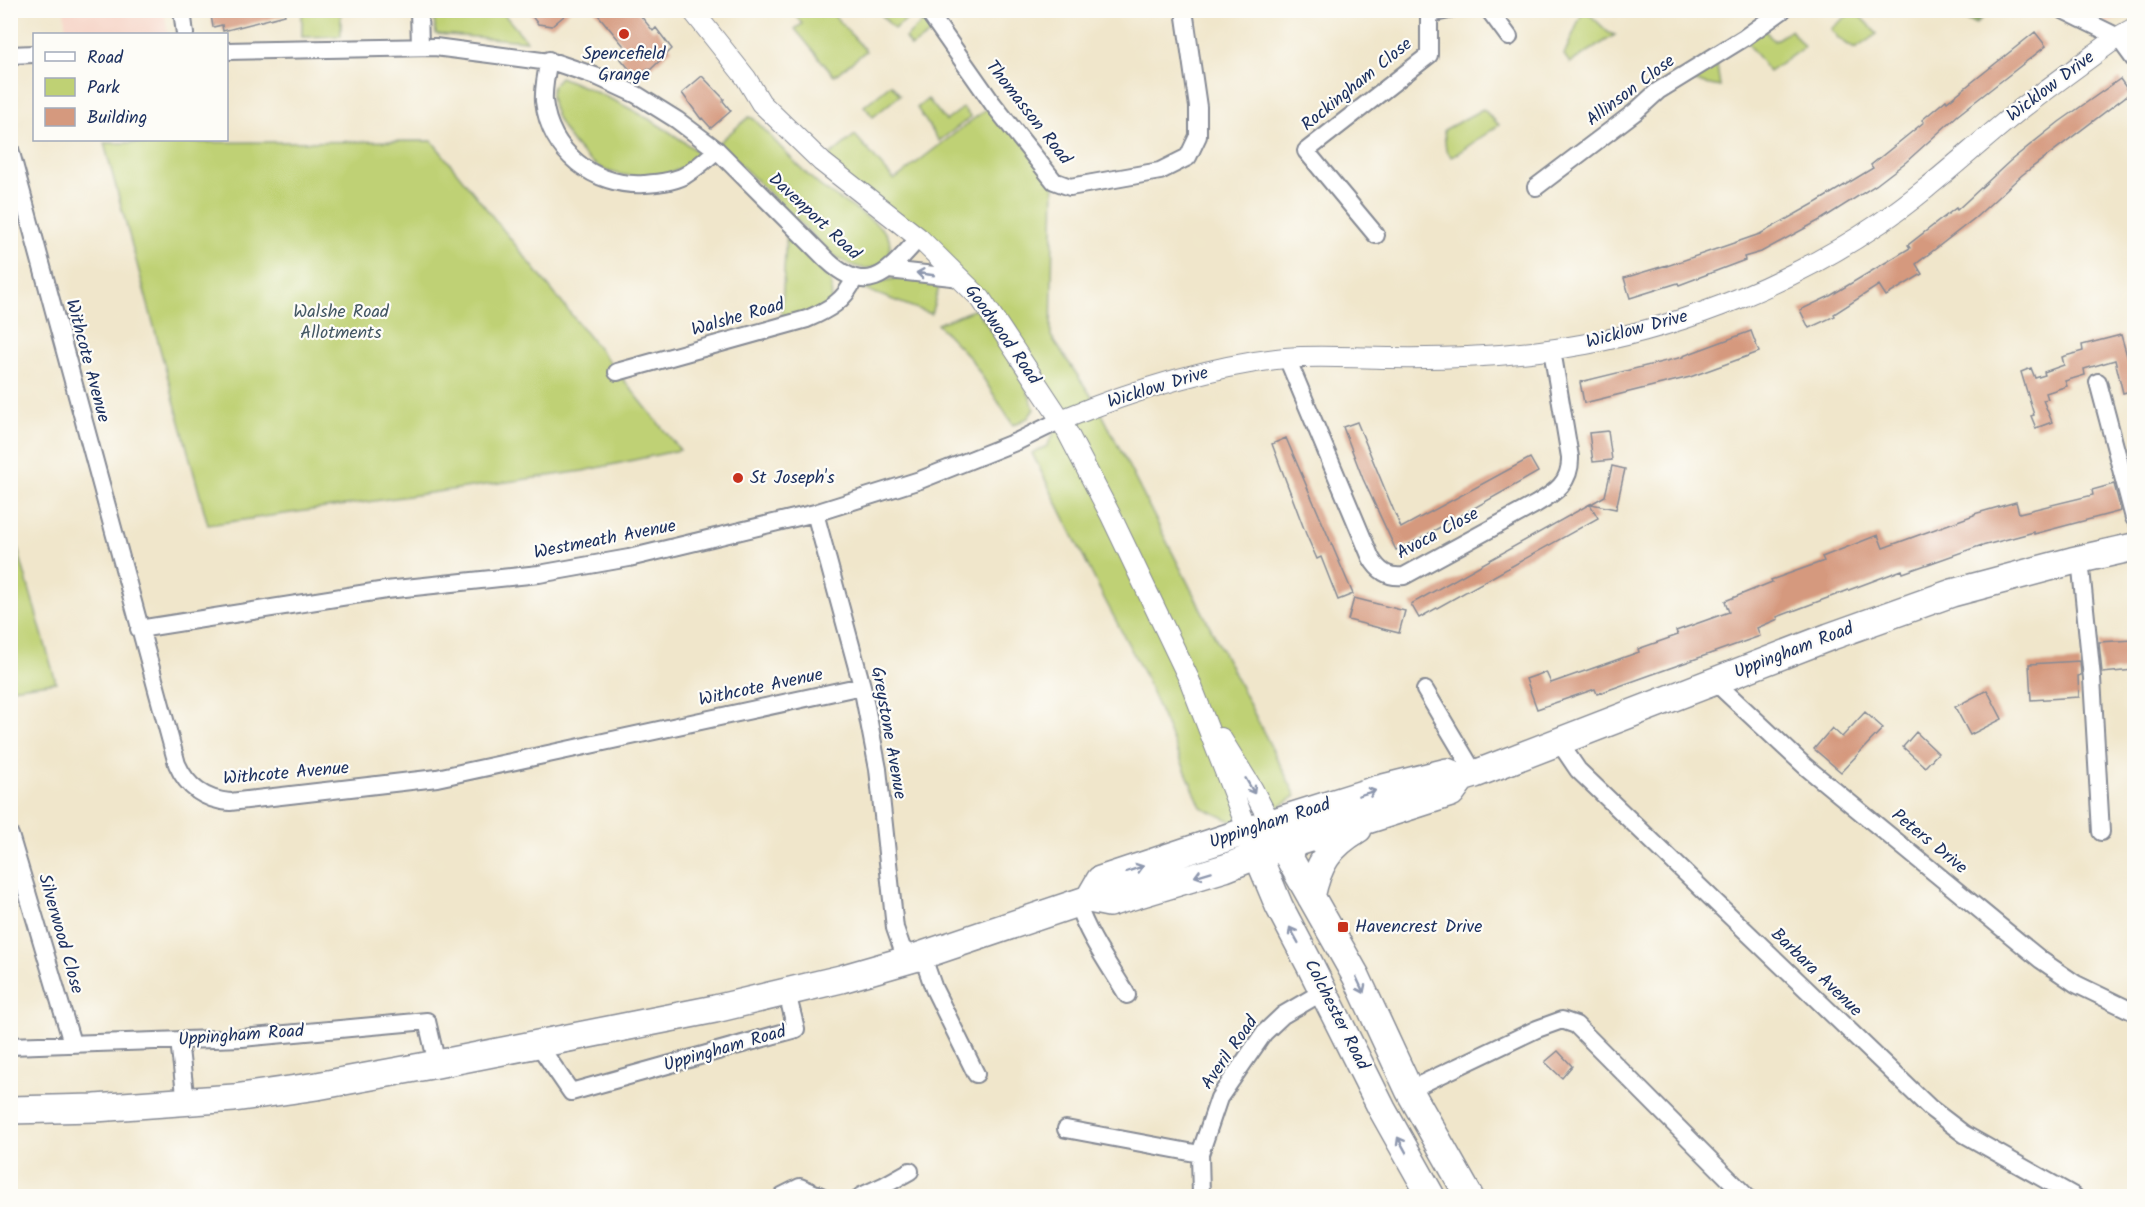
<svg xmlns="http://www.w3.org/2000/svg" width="2145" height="1207" font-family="Kalam,sans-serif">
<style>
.built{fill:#f6d2c4}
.green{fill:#bfd174;stroke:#6d8069;stroke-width:1.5}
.forest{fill:#97b366;stroke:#597162;stroke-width:1.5}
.building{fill:#d5997e}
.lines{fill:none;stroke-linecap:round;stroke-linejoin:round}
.minor-casing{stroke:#868a94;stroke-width:20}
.tertiary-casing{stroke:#868a94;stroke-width:22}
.trunk-casing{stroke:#868a94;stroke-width:30}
.minor{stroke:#fff;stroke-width:16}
.tertiary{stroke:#fff;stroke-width:20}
.trunk{stroke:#fff;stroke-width:27}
.oneway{stroke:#8d97ae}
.poi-dot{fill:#c8321e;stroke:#fdfcf7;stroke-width:2}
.labels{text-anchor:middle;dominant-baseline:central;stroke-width:4.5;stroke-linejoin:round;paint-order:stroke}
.poi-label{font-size:18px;fill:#1b2f5e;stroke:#fdfcf7;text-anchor:start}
.street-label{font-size:18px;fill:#1b2f5e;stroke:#fdfcf7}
.park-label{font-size:18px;fill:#445864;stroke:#fdfcf7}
</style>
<rect width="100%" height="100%" fill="#fdfcf7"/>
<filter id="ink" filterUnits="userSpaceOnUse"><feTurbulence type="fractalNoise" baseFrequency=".0167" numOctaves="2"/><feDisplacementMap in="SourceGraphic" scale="12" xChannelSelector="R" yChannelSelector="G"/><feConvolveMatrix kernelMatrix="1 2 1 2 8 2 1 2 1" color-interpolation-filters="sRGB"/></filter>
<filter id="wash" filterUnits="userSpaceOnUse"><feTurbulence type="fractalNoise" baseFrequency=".008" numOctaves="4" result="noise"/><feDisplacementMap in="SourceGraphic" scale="24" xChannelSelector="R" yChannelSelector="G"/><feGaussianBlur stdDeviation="1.35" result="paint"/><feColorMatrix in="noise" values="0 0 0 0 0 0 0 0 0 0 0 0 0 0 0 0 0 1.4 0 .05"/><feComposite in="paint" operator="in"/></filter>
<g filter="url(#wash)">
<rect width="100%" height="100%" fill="#f0e6cb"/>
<path class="built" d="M64,11H164L168,34H66Z
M2093,11H2127L2108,24Z"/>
<path class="green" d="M1854,10L1877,34L1855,49L1839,39L1831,29Z
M302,11H341V36L302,37Z
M433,11H501L527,41L436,34Z
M797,11H811L814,14L819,11H830L866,51L834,76L795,29L802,24L794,13Z
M878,11H918L894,29Z
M1583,11H1586L1609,33L1615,35L1570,63L1564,55Z
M926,19L934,31L911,47L905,38Z
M1761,26L1774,41L1791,30L1804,47L1769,72L1744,38Z
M1716,58L1720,87L1681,79Z
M560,77C612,98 654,118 699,153C693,165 685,167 674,171C653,179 626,178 605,170C581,159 551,120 551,93C552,86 556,81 560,77Z
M891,84L900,95L873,117L864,106Z
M928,99L946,121L963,108L971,117L939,141L917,108Z
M993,104L1054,181L1051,336L1098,406L1296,796L1246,828L1201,807L1144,674L1105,600L1032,453L1047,446L1061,420L987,300L822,162L855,135L894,180Z
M1483,109L1499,125L1452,157L1446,151L1444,130Z
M749,117L754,119C775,140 795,165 819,185C831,195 847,203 861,213C870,219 883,227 888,237C891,242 890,250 888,255C875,279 848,265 832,254L718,143Z
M432,141L680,450L583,471L208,525L104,143Z
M786,237L831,281L832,307L781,323Z
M906,276L942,277L931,314L858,287Z
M976,309C994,334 1026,379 1034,409L1028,418L1013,425L971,359L937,324Z
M10,522L56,682L11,688H10Z"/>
<path class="forest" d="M1943,11H1990L1976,24Z"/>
<g id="blocks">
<path class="building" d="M210,10H284L285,15L223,31L222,25L213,27Z
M527,10H571L552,26L538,24Z
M594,10H636L653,31L656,28L672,49L649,71L648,69L637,78L620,58L628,51Z
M2035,32L2046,46L1958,115L1906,162L1876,185L1822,219L1761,252L1744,257L1745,260L1679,285L1678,283L1630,298L1624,278L1667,265V266L1760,234L1817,202L1873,168L1871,165L1924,122L1922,120L1946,100L1947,102Z
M702,76L724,99L723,101L731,111L711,128L702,118L701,119L682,93Z
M2120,79L2130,93L2022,175L1975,218L1916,264L1922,274L1886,296L1879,285L1834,314L1835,316L1809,328L1800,310L1830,296L1910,248L1908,245L1956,208L1957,210L2010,161L2059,122Z
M1751,331L1759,352L1690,377L1584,403L1580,382L1683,357V356Z
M2121,335L2134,380V390L2123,393L2115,360L2084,369L2085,375L2065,381L2067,386L2046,393L2048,399L2043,400L2052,422L2036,428L2031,416L2034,415L2021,372L2031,368L2035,378L2045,375L2044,372L2064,365L2062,357L2083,351L2082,345Z
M1357,422L1401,528L1530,458L1538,472L1412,543L1396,550L1363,479L1343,427Z
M1608,431L1612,460L1593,462L1589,433Z
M1286,438L1353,594L1338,600L1321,557L1317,559L1306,534L1272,444Z
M1612,466L1625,469L1616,509L1591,504L1605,496Z
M2114,484L2121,511L2034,534V532L1982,546V545L1903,573L1902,570L1777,617L1778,619L1757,628L1760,636L1597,694L1595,689L1537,709L1526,679L1546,672L1551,683L1639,652L1638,649L1678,635L1676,631L1729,612L1725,601L1772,582L1771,580L1824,561L1822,557L1878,535L1883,548L1974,515V514L2016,502L2019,513L2093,495L2092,490Z
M1590,504L1598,518L1419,618L1411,604Z
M1354,598L1405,611L1399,633L1348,620Z
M2134,640V670L2102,673L2099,642Z
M2080,661L2081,675L2078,676L2079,697L2031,700L2029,664Z
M1987,690L2002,719L1970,735L1955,707Z
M1865,712L1883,728L1841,772L1814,749L1832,728L1842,737Z
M1916,732L1938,753L1925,767L1903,747Z
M1558,1051L1572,1066L1562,1078L1545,1062Z"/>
</g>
</g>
<g filter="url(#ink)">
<use href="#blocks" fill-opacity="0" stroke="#868a94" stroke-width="1.5"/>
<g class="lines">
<g class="minor-casing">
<path id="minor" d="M182,10L185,34
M419,10L420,46
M927,10L993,104L1054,181L1070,187L1160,171L1188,157L1198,136V107L1184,10
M1489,10L1509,37
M2063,10L2118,37L2134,59
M1430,14L1449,10
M226,51L435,47L557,63L598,77L637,95L677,120L717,150L828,261C869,299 889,271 919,238
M10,55L34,54
M549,60C546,74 543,88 544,101C550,152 594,187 644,184C657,183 672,182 684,176C696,169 707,159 717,150
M10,149L177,764C187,787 205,800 230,802L437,778L862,686
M1536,187L1635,112L1658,91L1744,38L1783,10
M1376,235L1306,151L1429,55V10
M889,270L961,278
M1287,358L1371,558C1379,572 1389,578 1404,576L1536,504C1556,492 1571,482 1570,457L1552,350
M617,372L807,319C828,310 845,301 854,279
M2098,382L2134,518
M815,513L862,686L878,769L895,928L902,948L926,966L934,989L976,1074
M2080,559L2092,678L2101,832
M139,629L386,590L539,574L629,558L815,513L920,480L1018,441L1061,420
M1715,682L1806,767L2041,960L2076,984L2134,1012
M1425,690L1475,774
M1559,742L1578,770L1930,1108L1964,1134L2074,1196
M10,835L72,1043
M1077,903C1088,936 1109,965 1127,995
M179,1040L186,1103
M538,1044L571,1092L796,1029L787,993
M10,1046L242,1038L427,1021L437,1064
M1409,1090L1537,1029L1562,1020L1576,1025L1746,1196
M1066,1129L1200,1154
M782,1196L800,1187L821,1196
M861,1196L885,1185L910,1171
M1201,1196L1200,1154L1219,1098L1264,1033L1283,1015L1324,991"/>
</g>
<g class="tertiary-casing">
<path id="tertiary" d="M692,10L746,78L761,103L822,162L919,238L981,299L1061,420L1111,516L1189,679L1248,831
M1061,420C1132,391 1208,366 1285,358C1319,355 1355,358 1389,358C1456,359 1521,356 1586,344C1691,324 1793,282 1880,223C1927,191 1968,152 2011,117C2046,89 2083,63 2118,37L2134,28
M1221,738L1252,788L1277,835"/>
</g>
<g class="trunk-casing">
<path id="trunk" d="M1251,839L1279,906L1310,965L1382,1109L1431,1196
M1283,847L1356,976L1409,1090L1469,1196
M1311,897C1318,864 1328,847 1358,829
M1089,899L1100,880L1271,823L1379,789L1447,772L1462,778L1475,774L1829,637L1952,593L2072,561L2134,547
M10,1110L95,1108L234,1098L317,1086L437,1064L715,1009L841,979L914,958L1089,899L1109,903L1225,868L1258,855L1451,793L1462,778"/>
</g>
<use href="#minor" class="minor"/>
<use href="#tertiary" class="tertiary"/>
<use href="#trunk" class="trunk"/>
</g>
<defs><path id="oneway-shaft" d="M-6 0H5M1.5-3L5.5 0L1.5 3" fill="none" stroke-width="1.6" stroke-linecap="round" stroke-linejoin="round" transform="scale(1.5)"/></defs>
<g class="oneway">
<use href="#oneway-shaft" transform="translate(925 274) rotate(-172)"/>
<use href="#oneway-shaft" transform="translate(1250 786) rotate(60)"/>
<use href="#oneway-shaft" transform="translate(1367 793) rotate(-17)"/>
<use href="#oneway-shaft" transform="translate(1135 869) rotate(-18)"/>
<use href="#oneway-shaft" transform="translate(1203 874) rotate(163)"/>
<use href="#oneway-shaft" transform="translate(1294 935) rotate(-119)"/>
<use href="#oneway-shaft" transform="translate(1360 985) rotate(65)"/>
<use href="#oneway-shaft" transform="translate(1402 1145) rotate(-119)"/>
</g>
</g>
<g class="poi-dot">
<circle cx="624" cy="34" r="6"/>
<circle cx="738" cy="478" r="6"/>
<rect x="1337" y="921" width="12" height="12" rx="3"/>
</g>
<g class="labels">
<g class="poi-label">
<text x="624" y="54" text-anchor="middle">Spencefield<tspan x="624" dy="21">Grange</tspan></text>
<text x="750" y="478">St Joseph's</text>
<text x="1355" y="927">Havencrest Drive</text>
</g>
<g class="street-label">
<text transform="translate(1357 85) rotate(-39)">Rockingham Close</text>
<text transform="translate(2051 87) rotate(-37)">Wicklow Drive</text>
<text transform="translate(1631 91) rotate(-37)">Allinson Close</text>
<text transform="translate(1028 113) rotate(52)">Thomasson Road</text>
<text transform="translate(814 217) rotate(43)">Davenport Road</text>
<text transform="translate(738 318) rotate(-16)">Walshe Road</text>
<text transform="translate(1637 330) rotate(-15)">Wicklow Drive</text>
<text transform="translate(1002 335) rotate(55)">Goodwood Road</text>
<text transform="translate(87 361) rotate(75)">Withcote Avenue</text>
<text transform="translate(1158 388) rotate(-17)">Wicklow Drive</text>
<text transform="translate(1438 534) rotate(-28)">Avoca Close</text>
<text transform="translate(605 540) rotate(-11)">Westmeath Avenue</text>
<text transform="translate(1794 651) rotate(-21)">Uppingham Road</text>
<text transform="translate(761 688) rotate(-12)">Withcote Avenue</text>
<text transform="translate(888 733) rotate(80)">Greystone Avenue</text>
<text transform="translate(286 774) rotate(-5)">Withcote Avenue</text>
<text transform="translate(1270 824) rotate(-18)">Uppingham Road</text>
<text transform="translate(1929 842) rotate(39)">Peters Drive</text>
<text transform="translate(60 934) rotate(74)">Silverwood Close</text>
<text transform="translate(1816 973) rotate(44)">Barbara Avenue</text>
<text transform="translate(1336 1015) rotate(63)">Colchester Road</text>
<text transform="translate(241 1036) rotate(-4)">Uppingham Road</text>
<text transform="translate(725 1049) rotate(-16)">Uppingham Road</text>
<text transform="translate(1230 1053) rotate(-55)">Averil Road</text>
</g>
<g class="park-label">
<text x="341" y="312">Walshe Road<tspan x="341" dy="21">Allotments</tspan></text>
</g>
</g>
<rect width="2145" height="1207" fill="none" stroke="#fdfcf7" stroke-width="36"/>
<rect x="33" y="33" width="195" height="108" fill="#fdfcf7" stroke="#a3aaba" stroke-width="1.5"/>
<rect x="45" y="52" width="30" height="9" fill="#ffffff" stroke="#a3aaba" stroke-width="1.5"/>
<text x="87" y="63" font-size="18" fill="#1b2f5e">Road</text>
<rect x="45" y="78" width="30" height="18" fill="#bfd174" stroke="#a3aaba" stroke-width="1.5"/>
<text x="87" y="93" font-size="18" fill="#1b2f5e">Park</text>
<rect x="45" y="108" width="30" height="18" fill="#d5997e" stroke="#a3aaba" stroke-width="1.5"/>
<text x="87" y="123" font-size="18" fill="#1b2f5e">Building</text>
</svg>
